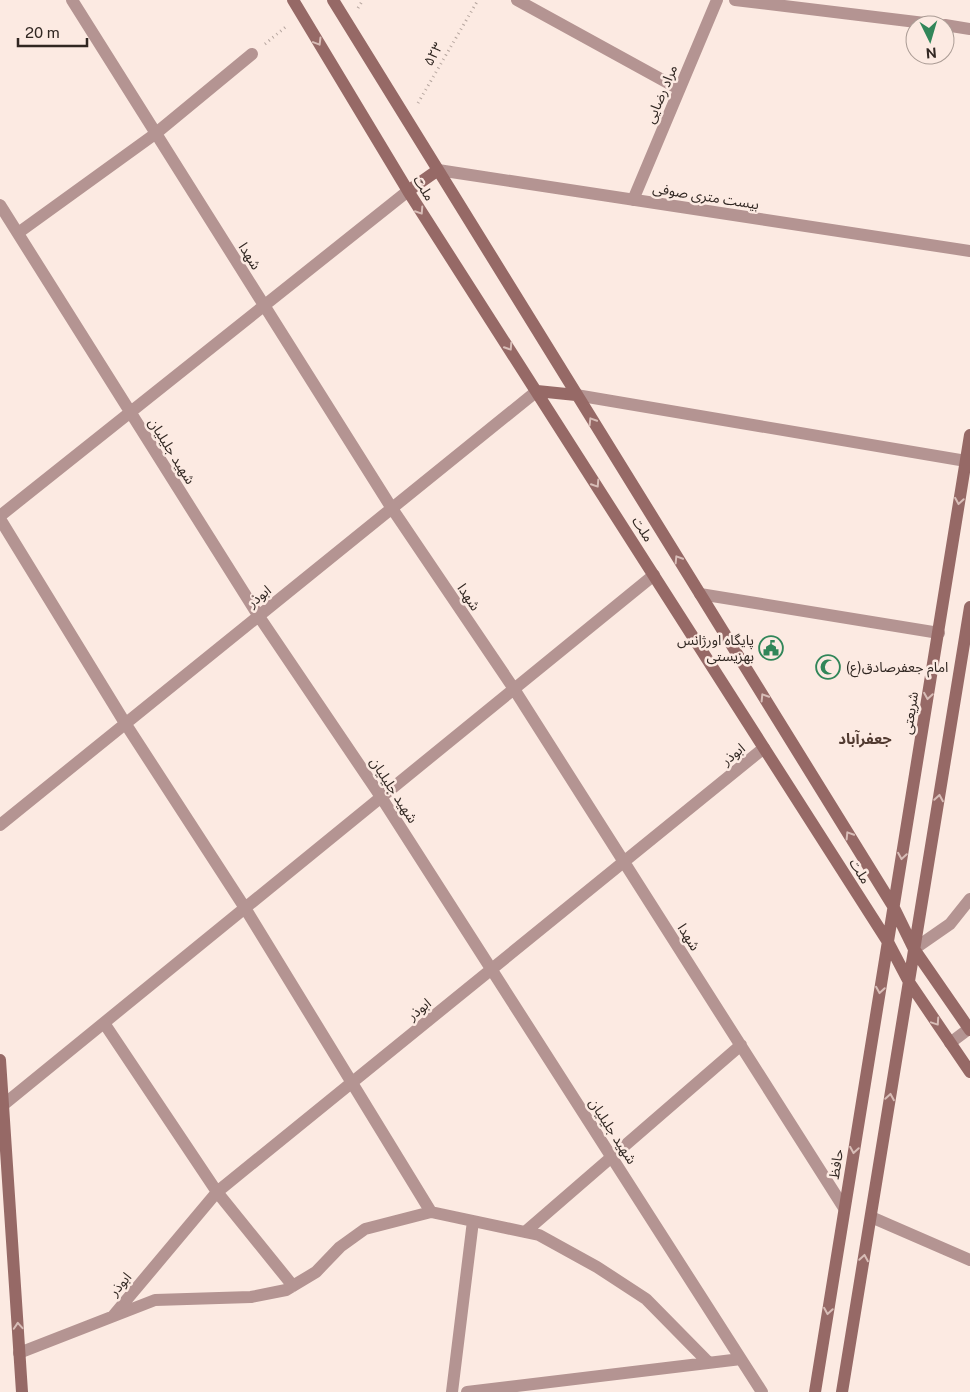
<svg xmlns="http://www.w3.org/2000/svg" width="970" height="1392" font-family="'Public Sans','Noto Sans Arabic',sans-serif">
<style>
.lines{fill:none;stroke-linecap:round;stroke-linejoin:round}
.path{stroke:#b6a69f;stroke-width:3;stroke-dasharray:1 4;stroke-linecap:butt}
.street{stroke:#b49492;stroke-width:12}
.secondary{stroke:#966966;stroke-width:12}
.oneway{stroke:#d8bdb7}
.labels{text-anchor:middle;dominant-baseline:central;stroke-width:5;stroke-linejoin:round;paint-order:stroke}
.street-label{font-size:14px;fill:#312722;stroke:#fceae2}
.poi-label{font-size:14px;fill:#312722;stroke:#fceae2;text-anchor:end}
.neighbourhood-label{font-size:15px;font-weight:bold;fill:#513a30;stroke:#fceae2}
</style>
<rect width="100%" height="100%" fill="#fceae2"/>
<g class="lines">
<path class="path" d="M358,8L363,0
M265,44L288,25
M418,103L478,0"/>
<path class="street" d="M72,0L391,507L514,689L844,1208
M517,0L679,89
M735,0L941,25
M945,25L970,29
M438,170L970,251
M633,200L717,0
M0,205L258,615L381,797L762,1392
M18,233L155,134L252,54
M576,395L966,461
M0,516L408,191
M0,519L125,723L245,908L431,1212L539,1235L597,1267L646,1299L709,1363
M700,594L939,633
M0,825L537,391
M914,949L950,924L970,899
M104,1023L217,1192L293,1286
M950,1043L970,1028
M3,1105L654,575
M871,1217L970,1260
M525,1232L741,1045
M113,1316L217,1192L764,748
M19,1353L155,1300L251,1297L286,1290L316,1272L340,1247L365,1229L431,1212
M452,1392L473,1221
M467,1392L741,1359"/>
<path class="secondary" d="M293,0L408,191L888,942L909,982L970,1072
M333,0L893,906L914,949L970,1030
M408,191L438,170
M537,391L576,395
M0,1060L22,1392
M815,1392L970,435
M842,1392L970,607"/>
</g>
<defs><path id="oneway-chevron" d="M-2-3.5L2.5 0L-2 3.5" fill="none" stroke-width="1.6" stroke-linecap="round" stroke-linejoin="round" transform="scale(1.25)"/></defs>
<g class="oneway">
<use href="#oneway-chevron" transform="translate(318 42) rotate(59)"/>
<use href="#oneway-chevron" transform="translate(420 211) rotate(57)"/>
<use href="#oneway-chevron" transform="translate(509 347) rotate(57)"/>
<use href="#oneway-chevron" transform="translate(592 421) rotate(-122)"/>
<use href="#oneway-chevron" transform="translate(596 484) rotate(57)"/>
<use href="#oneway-chevron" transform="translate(959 501) rotate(99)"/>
<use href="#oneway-chevron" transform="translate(678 559) rotate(-122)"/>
<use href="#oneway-chevron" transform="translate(928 696) rotate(99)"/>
<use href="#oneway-chevron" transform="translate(764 697) rotate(-122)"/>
<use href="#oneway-chevron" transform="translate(939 798) rotate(-81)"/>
<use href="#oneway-chevron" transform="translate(849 835) rotate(-122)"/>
<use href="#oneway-chevron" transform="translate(902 856) rotate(99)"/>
<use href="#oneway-chevron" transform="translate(880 990) rotate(99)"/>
<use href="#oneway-chevron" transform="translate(936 1022) rotate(56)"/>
<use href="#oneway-chevron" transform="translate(890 1097) rotate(-81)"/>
<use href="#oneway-chevron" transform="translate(854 1150) rotate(99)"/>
<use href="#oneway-chevron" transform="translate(864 1258) rotate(-81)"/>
<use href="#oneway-chevron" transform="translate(828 1311) rotate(99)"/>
<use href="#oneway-chevron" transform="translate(18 1326) rotate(-94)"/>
</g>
<defs>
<g id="civic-ring" transform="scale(1.25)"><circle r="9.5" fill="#fceae2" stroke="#318659" stroke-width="1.5"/><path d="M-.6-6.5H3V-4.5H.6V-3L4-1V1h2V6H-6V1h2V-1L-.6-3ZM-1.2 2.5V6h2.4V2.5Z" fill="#318659"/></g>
<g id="mosque-ring" transform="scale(1.25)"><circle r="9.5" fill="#fceae2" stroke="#318659" stroke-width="1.5"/><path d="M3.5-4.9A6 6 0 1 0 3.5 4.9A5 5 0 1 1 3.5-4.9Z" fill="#318659"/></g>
</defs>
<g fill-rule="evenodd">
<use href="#civic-ring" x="771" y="648"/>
<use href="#mosque-ring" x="828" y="667"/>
</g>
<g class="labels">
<g class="street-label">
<text transform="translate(433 54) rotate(-60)">۵۲۳</text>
<text transform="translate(661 94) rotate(-67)">مراد رضایی</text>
<text transform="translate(424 188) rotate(58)">ملت</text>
<text transform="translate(706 196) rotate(9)">بیست متری صوفی</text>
<text transform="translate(250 256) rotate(58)">شهدا</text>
<text transform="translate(172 451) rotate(58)">شهید جلیلیان</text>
<text transform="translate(643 529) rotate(57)">ملت</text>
<text transform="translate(259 596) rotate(-39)">ابوذر</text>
<text transform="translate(469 597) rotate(56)">شهدا</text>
<text transform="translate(910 713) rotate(-81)">شریعتی</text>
<text transform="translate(733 754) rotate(-39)">ابوذر</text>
<text transform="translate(394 790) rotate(57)">شهید جلیلیان</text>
<text transform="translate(860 871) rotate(58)">ملت</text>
<text transform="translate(689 937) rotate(58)">شهدا</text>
<text transform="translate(419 1009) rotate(-39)">ابوذر</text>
<text transform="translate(613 1131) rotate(57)">شهید جلیلیان</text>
<text transform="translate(836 1164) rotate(-81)">حافظ</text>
<text transform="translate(120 1284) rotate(-50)">ابوذر</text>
</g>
<g class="poi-label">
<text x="754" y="640">پایگاه اورژانس<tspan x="754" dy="16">بهزیستی</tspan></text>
<text x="846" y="667" text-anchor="start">امام جعفرصادق(ع)</text>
</g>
<g class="neighbourhood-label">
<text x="865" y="738">جعفرآباد</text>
</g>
</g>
<g transform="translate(930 40) rotate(175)"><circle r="24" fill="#fceae2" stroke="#ab9c95"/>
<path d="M0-4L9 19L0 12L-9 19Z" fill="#318659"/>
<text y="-8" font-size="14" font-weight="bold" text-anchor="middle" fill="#312722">N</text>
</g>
<path d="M18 38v8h69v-8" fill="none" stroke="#312722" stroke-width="2.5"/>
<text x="25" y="38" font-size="15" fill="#312722" stroke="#fceae2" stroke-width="4" paint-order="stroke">20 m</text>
</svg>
